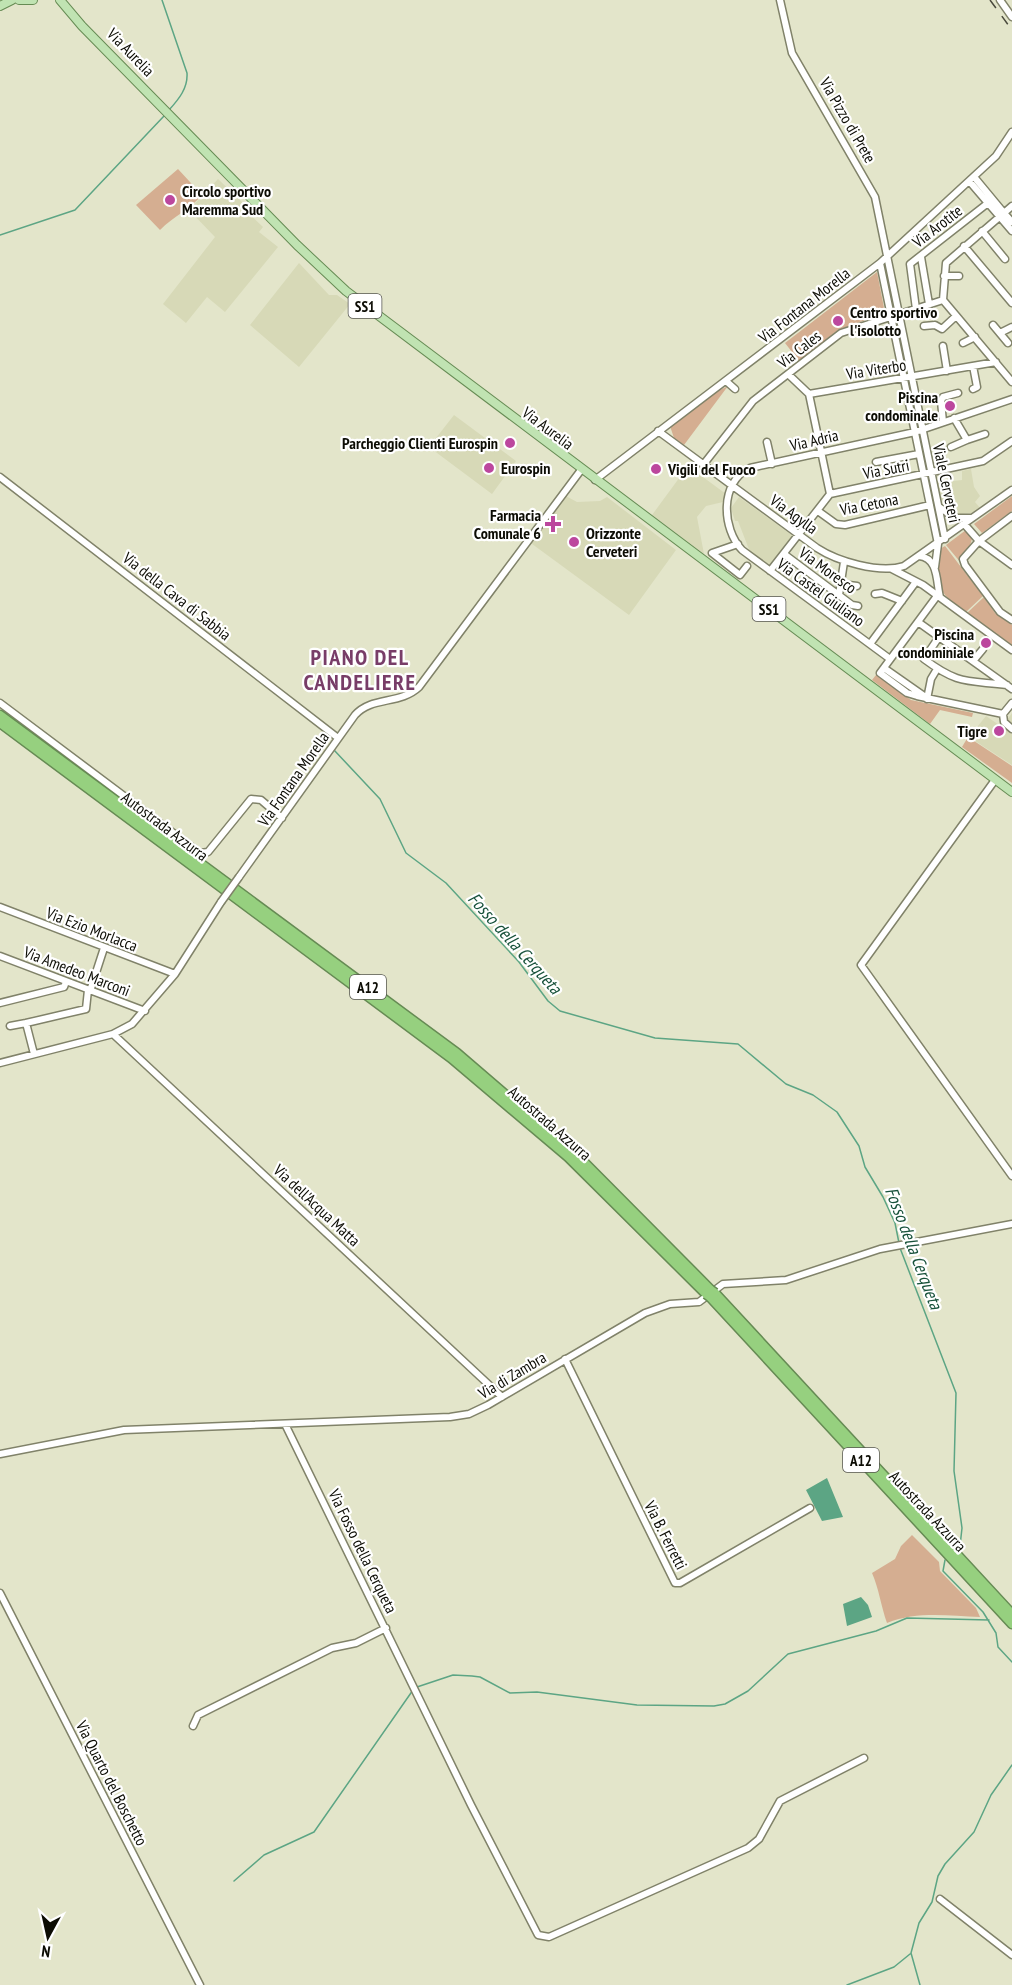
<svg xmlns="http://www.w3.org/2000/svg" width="1012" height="1985" font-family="'PT Sans Narrow',sans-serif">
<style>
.built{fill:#d7d9b7}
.green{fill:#d5ae91}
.water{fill:#5ca584}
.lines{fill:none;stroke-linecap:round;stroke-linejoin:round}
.stream{stroke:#5ca584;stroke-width:1.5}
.minor-casing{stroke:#808269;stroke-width:9}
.major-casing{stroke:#668b54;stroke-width:10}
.highway-casing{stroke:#668b54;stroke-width:11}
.minor{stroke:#fff;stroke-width:6}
.major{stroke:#c0e3b2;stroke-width:8}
.highway{stroke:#96d07f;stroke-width:8}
.rail{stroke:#49493c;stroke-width:1.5;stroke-dasharray:10 10;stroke-linecap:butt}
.minor-bridge-casing{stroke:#808269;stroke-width:9;stroke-linecap:butt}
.highway-bridge-casing{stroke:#668b54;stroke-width:11;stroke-linecap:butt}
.minor-bridge{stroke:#fff;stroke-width:6}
.highway-bridge{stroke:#96d07f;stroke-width:8}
.poi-dot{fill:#bc479e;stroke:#fff;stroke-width:2}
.labels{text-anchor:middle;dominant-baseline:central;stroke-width:4.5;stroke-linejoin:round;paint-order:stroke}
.shield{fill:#fff;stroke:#55554f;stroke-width:1.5}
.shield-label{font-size:15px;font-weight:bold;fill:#0c0c04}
.street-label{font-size:16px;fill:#0c0c04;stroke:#fff}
.poi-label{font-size:16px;font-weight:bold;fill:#0c0c04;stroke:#fff;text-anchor:start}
.water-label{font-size:18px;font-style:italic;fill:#18523b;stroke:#fff}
.district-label{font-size:22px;font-weight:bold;letter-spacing:1.5px;fill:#783d68;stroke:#fff}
</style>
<rect width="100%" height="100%" fill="#e3e5ca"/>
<path class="built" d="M218,179L242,202L239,208L244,209L263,227L259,232L278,247L225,312L207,297L186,323L163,304L215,237L189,210Z
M299,263L329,295H337L350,304L299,367L250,325Z
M454,415L516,461L492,494L429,447Z
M688,466L726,494L723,502L706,506L697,517L704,554L652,515Z
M971,469L974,487L980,496L975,502L980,508L972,513L954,515L943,506L937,483L962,480V471Z
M564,495L577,502L600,501L607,497L676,550L629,615L528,541Z
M739,497L793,536L770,567L750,552L738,521H735L731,508Z
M1012,713V765L969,737L986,716L1002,727Z"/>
<path class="green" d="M178,169L202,195C189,210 174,216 160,230L136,205Z
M877,272L885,313L838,330L799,361L785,343Z
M728,386L684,445L674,438L670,426L712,394Z
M1012,496V511L982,533L974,524Z
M966,530L972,538C971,548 963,553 961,563L946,545Z
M945,546L983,596L966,612C936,591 936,587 938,550Z
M984,597L995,613L1012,625V645L967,613Z
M876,675L911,700L973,713L972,717L940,710L930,724L872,680Z
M968,737L1012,766V783L962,747Z
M912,1535L939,1562L940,1571L976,1608L980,1617C948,1616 917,1611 887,1623C881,1606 879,1589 872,1573L895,1559L901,1546Z"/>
<path class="water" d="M827,1478L843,1517L822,1521L806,1490Z
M861,1597L868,1605L872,1617L847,1626L843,1604Z"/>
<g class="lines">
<path class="stream" d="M162,0L187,73C188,88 179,99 169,110
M0,235L75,210L164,116
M334,750L380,799L406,853L446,883L519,962L548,1001L560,1011L655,1038L738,1044L786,1084L813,1095L837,1112L859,1146L865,1167L883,1197L895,1223L899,1243
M900,1248L956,1393L954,1471L962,1528L960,1546
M945,1560L943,1571L983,1612L996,1633L998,1647L1012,1662
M417,1687L453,1675L472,1676L480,1677L510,1693L537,1692L637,1705L714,1706L725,1704L748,1691L788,1654L876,1631L907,1618L989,1620
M234,1881L264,1855L314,1832L413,1690
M847,1985L894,1967L910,1954
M920,1985L911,1953L919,1923L932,1902L938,1876L945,1864L974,1832L991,1795L1012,1765"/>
<g class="minor-casing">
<path id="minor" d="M780,0L792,53L875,197L945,539
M1000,0L1012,17
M970,182L1012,231
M1012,206L1004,213L1012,222
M982,231L1005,259
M964,246L1012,303
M921,257L929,304
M880,263L938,544L935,567
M944,276H959
M943,300L946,263L1004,213L975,178
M943,300L1012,382
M916,309L910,264L988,203
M993,325L1008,343
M924,326L935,325L942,329L956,316
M1000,333L1012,327
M963,343L975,337
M943,346L947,371
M973,366L977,387L973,389
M726,381L735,389
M809,394L996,362
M943,422L941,401L943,397L958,393
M658,431L817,548C837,561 879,574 904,566L1012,490
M967,440L985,434
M767,442L772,464
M951,447L967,440L954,418
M876,462L919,454
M703,465L753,401L841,333L943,300
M0,477L338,738
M595,480L880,263L996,156L1012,132
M830,494L983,461L1012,441
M939,507L955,518H972
M818,511L836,524L845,525L930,505
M1012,516L979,541L963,559L965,565L1000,612L1012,620
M965,525L979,541L1012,565
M738,544L712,553L740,575L747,566
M784,554L852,605L858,606
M919,556C939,558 936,582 940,597
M892,569L923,585L1012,650
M770,571L830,494L809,394L789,375
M841,584L857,586
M875,594L882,593L902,601
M839,595L844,562
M937,596L880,673L907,693L917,696L1003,714L1012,703
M918,622L1012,689
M939,637L924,659C959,685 966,680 1007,685
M870,644L915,583
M890,659L742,550C722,529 719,482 750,468L915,432L1012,399
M973,661L983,649
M884,668L924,696
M927,699L931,679L937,669
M0,703L200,853L208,852L251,799L261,800L282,818
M1003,714L1004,722L1012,729
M995,780L861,965L1012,1176
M239,877L355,715C372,696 400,705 419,687L581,470
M0,907L175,974
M0,956L145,1011
M90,991L104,948
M0,1003L64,987L66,982
M10,1026L26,1023
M113,1034L502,1397
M34,1054L26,1023L86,1009L88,990
M0,1063L113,1034L132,1024L175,974L221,902
M565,1359L675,1583H680L810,1508
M285,1424L471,1805L538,1935L549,1937L748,1848L759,1839L780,1801L864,1758
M0,1454L124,1430L450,1417L469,1414L488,1405L645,1313L670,1304L699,1302L723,1284L786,1280L880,1249L1012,1224
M0,1593L200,1985
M193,1726L198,1715L332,1648L356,1643L386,1628
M940,1899L1012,1955"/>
</g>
<g class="major-casing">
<path id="major" d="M19,0H33
M60,0L82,26L297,245L346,291L1012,792
M0,6L12,0"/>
</g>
<g class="highway-casing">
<path id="highway" d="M0,715L457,1053L584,1162L711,1290
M0,723L451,1058L568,1157L706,1294
M715,1293L1012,1614
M710,1297L1012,1624"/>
</g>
<use href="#minor" class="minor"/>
<use href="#major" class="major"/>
<use href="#highway" class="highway"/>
<path class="rail" d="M990,0L1012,30"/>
<g class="minor-bridge-casing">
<path id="minor-bridge" d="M221,902L239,877"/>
</g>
<g class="highway-bridge-casing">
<path id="highway-bridge" d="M711,1290L715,1293
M706,1294L710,1297"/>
</g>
<use href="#minor-bridge" class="minor-bridge"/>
<use href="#highway-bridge" class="highway-bridge"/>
</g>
<g class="poi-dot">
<circle cx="170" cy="200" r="6"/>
<circle cx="838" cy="321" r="6"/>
<circle cx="950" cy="406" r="6"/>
<circle cx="510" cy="443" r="6"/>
<circle cx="489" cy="468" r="6"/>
<circle cx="656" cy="469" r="6"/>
<path d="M550 515h6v6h6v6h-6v6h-6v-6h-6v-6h6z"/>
<circle cx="574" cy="542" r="6"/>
<circle cx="986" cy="643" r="6"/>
<circle cx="999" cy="731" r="6"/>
</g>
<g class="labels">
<g class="shield">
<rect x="348.5" y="294" width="33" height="24" rx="4.5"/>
<rect x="752.5" y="597" width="33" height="24" rx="4.5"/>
<rect x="350" y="975" width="36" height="24" rx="4.5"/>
<rect x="843" y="1448" width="36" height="24" rx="4.5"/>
</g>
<g class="shield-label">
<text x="365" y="306">SS1</text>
<text x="769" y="609">SS1</text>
<text x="368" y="987">A12</text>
<text x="861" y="1460">A12</text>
</g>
<g class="street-label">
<text transform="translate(131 52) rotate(46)">Via Aurelia</text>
<text transform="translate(848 120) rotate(60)">Via Pizzo di Prete</text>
<text transform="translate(937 226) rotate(-38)">Via Arotite</text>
<text transform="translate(804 305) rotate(-38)">Via Fontana Morella</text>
<text transform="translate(799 349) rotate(-38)">Via Cales</text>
<text transform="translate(876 369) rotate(-9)">Via Viterbo</text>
<text transform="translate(548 428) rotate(37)">Via Aurelia</text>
<text transform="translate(814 440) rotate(-13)">Via Adria</text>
<text transform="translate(886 469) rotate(-11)">Via Sutri</text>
<text transform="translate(947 483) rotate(78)">Viale Cerveteri</text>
<text transform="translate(869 504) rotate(-11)">Via Cetona</text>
<text transform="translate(794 514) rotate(36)">Via Agylla</text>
<text transform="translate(828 570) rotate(36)">Via Moresco</text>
<text transform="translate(821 592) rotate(36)">Via Castel Giuliano</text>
<text transform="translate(177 596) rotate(38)">Via della Cava di Sabbia</text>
<text transform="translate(293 779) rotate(-55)">Via Fontana Morella</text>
<text transform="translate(165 826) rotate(37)">Autostrada Azzurra</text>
<text transform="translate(92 929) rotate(21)">Via Ezio Morlacca</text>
<text transform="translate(77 971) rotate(21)">Via Amedeo Marconi</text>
<text transform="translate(550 1123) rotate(41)">Autostrada Azzurra</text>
<text transform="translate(317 1205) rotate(43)">Via dell'Acqua Matta</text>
<text transform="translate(512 1375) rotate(-31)">Via di Zambra</text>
<text transform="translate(928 1511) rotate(47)">Autostrada Azzurra</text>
<text transform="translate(666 1535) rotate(63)">Via B. Ferretti</text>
<text transform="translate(363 1551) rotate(64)">Via Fosso della Cerqueta</text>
<text transform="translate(112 1783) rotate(63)">Via Quarto del Boschetto</text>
</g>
<g class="poi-label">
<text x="182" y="191">Circolo sportivo<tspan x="182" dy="18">Maremma Sud</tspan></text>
<text x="850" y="312">Centro sportivo<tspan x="850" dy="18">l'isolotto</tspan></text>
<text x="938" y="397" text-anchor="end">Piscina<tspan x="938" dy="18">condominale</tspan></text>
<text x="498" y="443" text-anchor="end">Parcheggio Clienti Eurospin</text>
<text x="501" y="468">Eurospin</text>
<text x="668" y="469">Vigili del Fuoco</text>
<text x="541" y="515" text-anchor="end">Farmacia<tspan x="541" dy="18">Comunale 6</tspan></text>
<text x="586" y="533">Orizzonte<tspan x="586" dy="18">Cerveteri</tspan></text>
<text x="974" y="634" text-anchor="end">Piscina<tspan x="974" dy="18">condominiale</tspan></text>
<text x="987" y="731" text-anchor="end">Tigre</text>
</g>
<g class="water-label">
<text transform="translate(515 943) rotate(48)">Fosso della Cerqueta</text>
<text transform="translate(914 1248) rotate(69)">Fosso della Cerqueta</text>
</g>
<g class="district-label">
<text x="360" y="657">PIANO DEL<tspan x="360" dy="25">CANDELIERE</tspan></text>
</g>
</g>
<g transform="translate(48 1937) rotate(188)" stroke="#ffffff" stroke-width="4.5" paint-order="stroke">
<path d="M0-4.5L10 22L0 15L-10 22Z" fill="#0c0c04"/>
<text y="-9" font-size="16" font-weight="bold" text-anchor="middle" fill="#0c0c04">N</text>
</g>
</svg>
